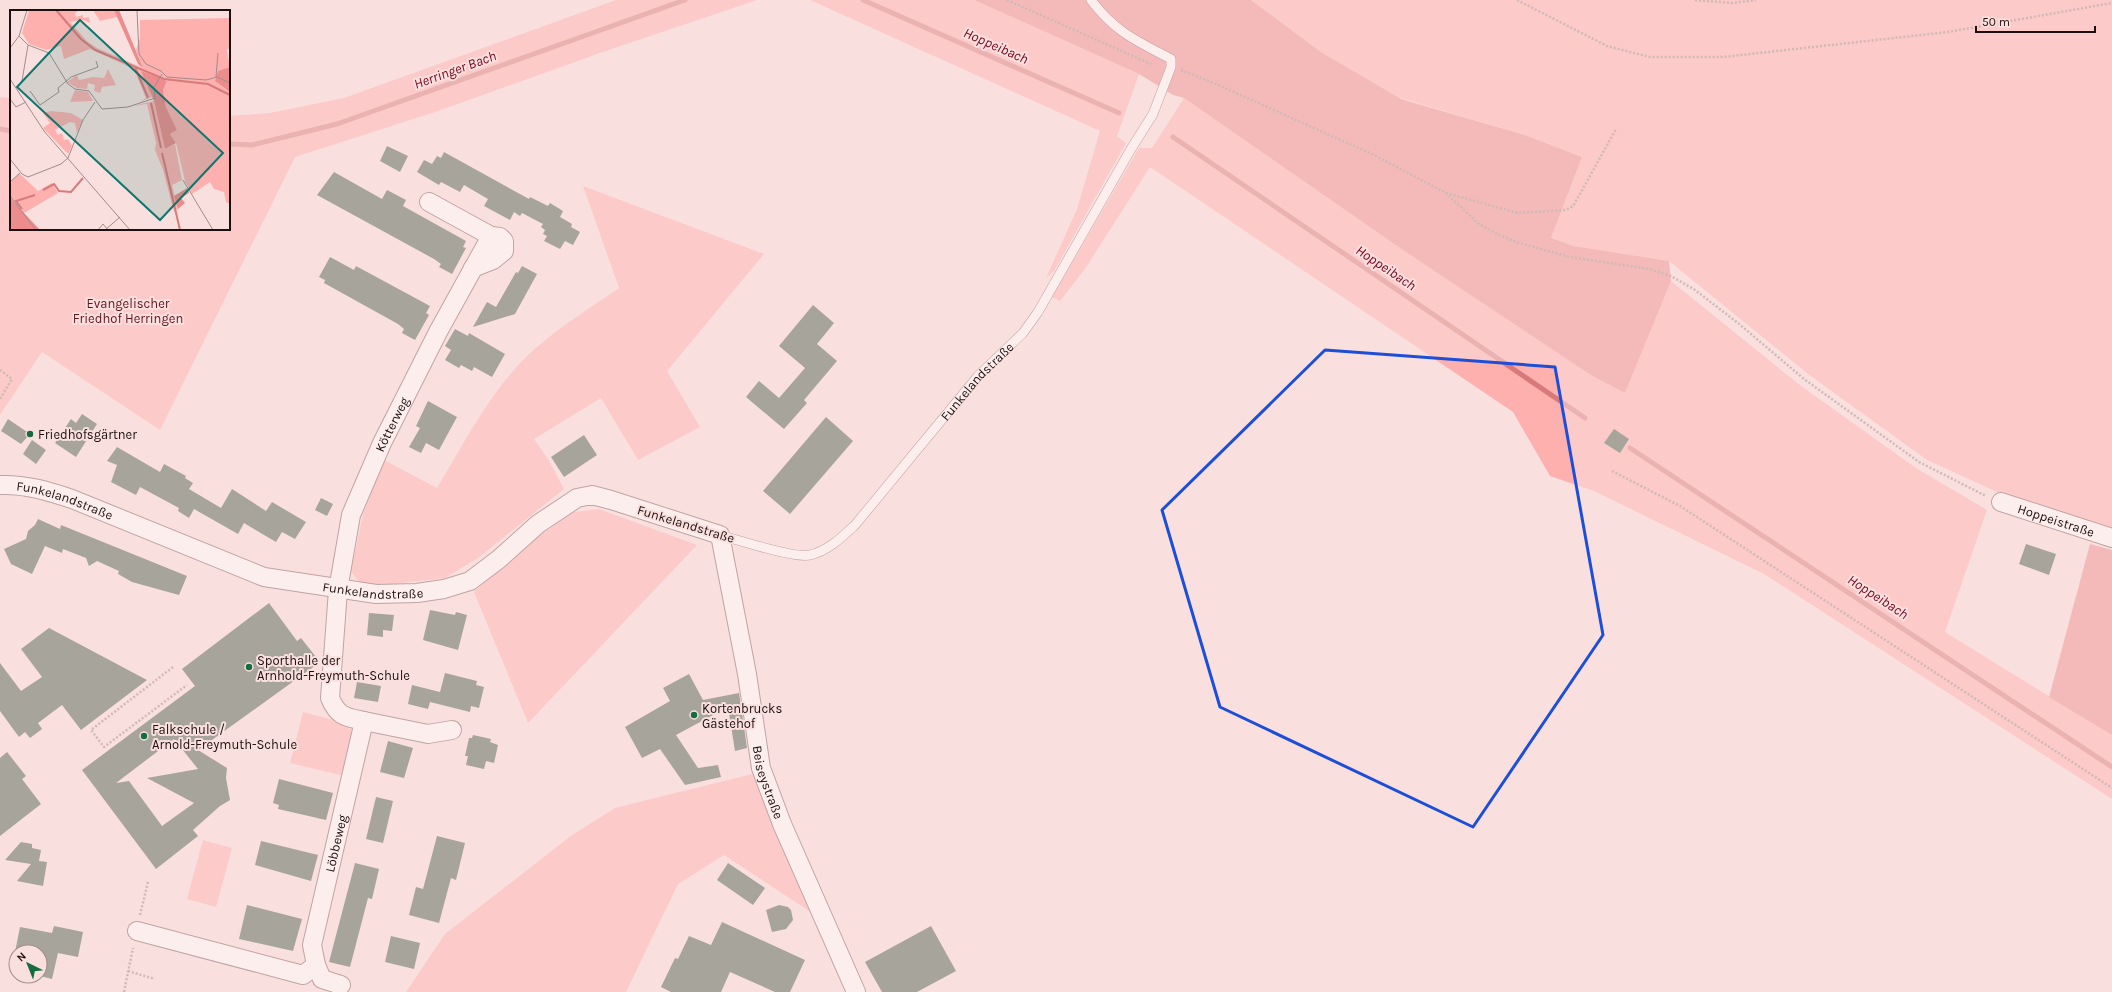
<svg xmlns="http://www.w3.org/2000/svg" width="2112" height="992" font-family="Karla,sans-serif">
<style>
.green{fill:#feb0af}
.forest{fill:#ec8c8c}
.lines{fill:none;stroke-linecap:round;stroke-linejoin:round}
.stream{stroke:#d87a7b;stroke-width:5}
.building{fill:#405c49;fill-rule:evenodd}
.service-casing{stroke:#7c5959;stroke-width:10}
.minor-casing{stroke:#7c5959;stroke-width:20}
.path{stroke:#9d8988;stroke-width:2.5;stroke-dasharray:2 2;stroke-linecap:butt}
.service{stroke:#fff;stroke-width:9}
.minor{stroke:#fff;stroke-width:18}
.marked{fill:none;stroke:#1d4ed8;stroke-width:3;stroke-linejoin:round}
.poi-dot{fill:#156c3f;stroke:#f9e0df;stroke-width:1.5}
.labels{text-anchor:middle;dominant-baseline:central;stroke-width:4;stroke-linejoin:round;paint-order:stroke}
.park-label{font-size:13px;fill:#67121d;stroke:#f9e0df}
.street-label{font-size:13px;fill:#1d0f0f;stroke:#f9e0df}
.poi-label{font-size:13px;fill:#1d0f0f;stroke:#f9e0df;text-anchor:start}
.water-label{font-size:14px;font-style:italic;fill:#7b021c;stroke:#f9e0df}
.inset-river{fill:none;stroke:#d87a7b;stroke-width:2}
.inset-road{fill:none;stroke:#a18c8c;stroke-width:1}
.view{fill:#0f766e;fill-opacity:0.15;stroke:#0f766e;stroke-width:2}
.inset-edge{fill:none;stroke:#1d0f0f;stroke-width:2}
</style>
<rect width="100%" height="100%" fill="#f9e0df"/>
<path class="green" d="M616,0H757L600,53L435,112L295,157L160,430L42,352L0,415V97L11,98V229H229V116L270,113L344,98Z
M810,0H974L1139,74L1117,136L1126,143L1054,271L1046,278L1077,209L1100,131Z
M1251,0H2112V531L2019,502L1927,460L1808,374L1669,261L1574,246L1551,238L1582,157L1525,135L1397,97L1321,52Z
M1184,98L1397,246L1625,393L1671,281L1801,386L1916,468L1987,510L1945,632L2112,735V799L1764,574L1594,491L1550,476L1513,412L1150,167L1085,269L1060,301L1052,297L1139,148H1152Z
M583,186L764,254L667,371L700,427L638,460L601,398L534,439L548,459L564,489L478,558L445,578L393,584L362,585L351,572L363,514L384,460L437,488C464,443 489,394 526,357C554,330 587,310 619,288Z
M599,509L697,545L528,723L474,592L536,538L574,512Z
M303,712L341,722L351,730L354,738L346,771L340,775L290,763Z
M760,772L812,913L724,855L678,884L626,992H406L445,934L572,835L615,808Z
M203,840L232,848L216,907L187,899Z"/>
<path class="forest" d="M974,0H1251L1321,52L1401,99L1525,135L1582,157L1551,238L1574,246L1669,261L1671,281L1625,393L1591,375L1397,246L1184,98L1173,95L1139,74Z
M2090,544L2112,550V735L2049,697Z"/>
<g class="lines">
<path class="stream" d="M863,0L1119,113
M0,129L11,131
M1173,137L1585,418
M229,144L252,145L337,124L685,0
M1630,448L2112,767"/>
</g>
<path class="building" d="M387,146L408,156L400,172L380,161Z
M444,152L529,199L530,197L548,206L550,203L563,211L560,217L572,224L571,227L580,232L573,245L565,241L560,249L544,241L547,236L543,234L545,230L541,227L543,224L522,213L520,216L514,212L510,220L484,206L488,199L464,185L460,192L441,182L439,185L417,172L424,160L432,164L437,156L441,158Z
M334,172L382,199L387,190L406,200L403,206L466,241L463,247L466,248L452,274L439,267L441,264L434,259L317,195Z
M330,257L354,270L356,266L430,306L426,313L429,315L415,340L402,333L404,329L398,324L324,283L325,280L319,277Z
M522,266L537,274L515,314L473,327L487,302L496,307L516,272L518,273Z
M813,305L834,323L817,344L837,361L804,400L807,403L784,429L746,397L759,381L779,398L805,368L779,346Z
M455,329L468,336L469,333L505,354L492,377L474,367L472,371L461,365L459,368L445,360L451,350L445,346Z
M428,401L457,417L439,450L426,443L421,453L409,447L420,428L416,426Z
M82,414L97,424L76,457L55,443L71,419L76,423Z
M826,417L853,441L790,514L763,491Z
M8,419L30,434L21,444L1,431Z
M1614,429L1629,439L1620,453L1604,443Z
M584,435L597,455L564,477L551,457Z
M32,440L46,450L36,464L23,454Z
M117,447L160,472L164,464L186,476L185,478L193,483L189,489L221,508L232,489L266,511L272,502L306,522L295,539L282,532L276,542L244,523L238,534L194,509L189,518L178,511L179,508L140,487L136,495L111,482L117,465L107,461Z
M321,498L333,504L327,516L315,510Z
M38,519L60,529L61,525L187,576L179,595L132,582L118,574L119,571L97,561L89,566L86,558L63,549L62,553L45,546L32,574L11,564L4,549L26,539L28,531L35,525Z
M2026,544L2056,554L2049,575L2019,564Z
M269,603L297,641L301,638L316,657L312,660L316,665L198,750L227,768L226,778L230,800L220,806L193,830L198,836L156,869L82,770L195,686L182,669ZM174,739L198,769L147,778L194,803L162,826L129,781L116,783Z
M430,610L455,615L456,612L467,615L458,650L423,640Z
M369,613L394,615L392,631L383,630V637L367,635Z
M49,628L147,680L81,730L62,705L38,723L42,729L30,738L25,732L19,737L0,711V663L21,691L42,677L21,649Z
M445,673L477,681L476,685L484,687L479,708L471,706L470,712L430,702L428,709L408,704L412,685L440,692Z
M689,674L703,700L739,693L747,748L735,751L728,707L676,735L698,768L718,765L721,777L685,785L660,749L642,758L625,727L670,701L663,688Z
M357,682L381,686L378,702L354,698Z
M473,735L491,739L490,742L498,745L494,763L486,761L484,769L466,765L468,756H465L469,738H472Z
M388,741L413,748L404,778L380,772Z
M7,752L26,776L22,779L41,804L0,836V758Z
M279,779L333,793L326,820L278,809L279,805L273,803Z
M376,797L393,801L383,843L366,839Z
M437,836L465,843L456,880L451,878L439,923L409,915L416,887L423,889Z
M261,841L318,855L311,881L255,865Z
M21,842L32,844V848L41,850L39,861L47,862L43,886L17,881L31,864L5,860Z
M355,863L379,869L372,899L368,898L350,967L329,962Z
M728,863L765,888L753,905L717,880Z
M247,905L302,919L293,951L239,939Z
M779,905L788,907L791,910L793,920L786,929L772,932L766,910Z
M722,922L805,960L790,992H775L730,972L721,992H671L661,987L675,958L678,959L689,936L711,945Z
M54,926L83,932L78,957L58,953L52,979L40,976V952H15L20,927L52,933Z
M931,926L956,971L917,992H882L865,962Z
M391,936L420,943L414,969L385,962Z"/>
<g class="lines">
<g class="service-casing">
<g id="service">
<path id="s1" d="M720,535C737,540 797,559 810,555C828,551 842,537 855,525L978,376L1023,333L1038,312L1131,149L1153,114L1171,67V59C1137,41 1115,32 1091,0"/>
</g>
</g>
<g class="minor-casing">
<g id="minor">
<path d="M473,268L493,260L504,251V241L500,237L491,236"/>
<path id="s2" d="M0,485C25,484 48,491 72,499L264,577L376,594L417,593L444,589L470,581L499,559L538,524L577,498L592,495L611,500L720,535L747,674L761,768L782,824L856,992"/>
<path id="s3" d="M2001,502L2112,538"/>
<path d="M364,721L428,734L452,730"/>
<path id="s4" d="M137,931L303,975L316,965L312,945L364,721C346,717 338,717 330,698L338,590L351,515L382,443L438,332L491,236L429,202"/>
<path d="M316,965L322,979L341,985"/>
</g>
</g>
<path class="path" d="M1007,0L1151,64
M1517,0L1607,46L1650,57H1723L1948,32L2112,3
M1695,0L1732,3L1756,0
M1181,70L1216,84L1374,155L1446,193L1479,224L1497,234L1519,243L1570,257L1649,269L1671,276L1695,290L1738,323L1804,379L1919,462L1986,496
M1446,193L1518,213L1566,210L1573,206L1580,194L1616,129
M0,370L12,379L0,399
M1612,471L1680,506L2112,788
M173,667L91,730L104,747L187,685
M140,915L148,882
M128,971L155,979
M124,992L133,948"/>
<use href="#service" class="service"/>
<use href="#minor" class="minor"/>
</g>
<path d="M0 0H2112V992H0ZM1325,350L1555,367L1603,635L1473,827L1220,707L1162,510Z" fill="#f9e0df" fill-opacity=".55" fill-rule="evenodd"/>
<path class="marked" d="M1325,350L1555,367L1603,635L1473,827L1220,707L1162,510Z"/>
<g class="poi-dot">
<circle cx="30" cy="434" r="4"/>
<circle cx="249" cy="667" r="4"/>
<circle cx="694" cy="715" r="4"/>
<circle cx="144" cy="736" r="4"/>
</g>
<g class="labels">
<g class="park-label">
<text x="128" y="303">Evangelischer<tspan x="128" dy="15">Friedhof Herringen</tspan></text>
</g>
<g class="street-label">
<text stroke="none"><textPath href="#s1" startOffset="336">Funkelandstraße</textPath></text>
<text stroke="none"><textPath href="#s4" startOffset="766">Kötterweg</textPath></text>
<text stroke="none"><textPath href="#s2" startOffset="67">Funkelandstraße</textPath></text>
<text stroke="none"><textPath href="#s3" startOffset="58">Hoppeistraße</textPath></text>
<text transform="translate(686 524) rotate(17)">Funkelandstraße</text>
<text stroke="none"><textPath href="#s2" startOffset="391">Funkelandstraße</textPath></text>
<text stroke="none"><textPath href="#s2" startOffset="1027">Beiseystraße</textPath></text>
<text stroke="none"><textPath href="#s4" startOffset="313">Löbbeweg</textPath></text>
</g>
<g class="poi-label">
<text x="38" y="434">Friedhofsgärtner</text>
<text x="257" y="660">Sporthalle der<tspan x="257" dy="15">Arnhold-Freymuth-Schule</tspan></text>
<text x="702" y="708">Kortenbrucks<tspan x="702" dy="15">Gästehof</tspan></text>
<text x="152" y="729">Falkschule /<tspan x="152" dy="15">Arnold-Freymuth-Schule</tspan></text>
</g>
<g class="water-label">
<text transform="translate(996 46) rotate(24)">Hoppeibach</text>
<text transform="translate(455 70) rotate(-20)">Herringer Bach</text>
<text transform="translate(1386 268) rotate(34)">Hoppeibach</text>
<text transform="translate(1878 597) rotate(33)">Hoppeibach</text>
</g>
</g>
<g transform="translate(10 10)">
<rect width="220" height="220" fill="#f9e0df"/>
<path d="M19,0H70L65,3L66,7L73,5V8L79,7L80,13L73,10L60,12L77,31L87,38L133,58L126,40L130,28V10L220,8V37L217,40L220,57L208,61L205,71L220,82V194L216,192L214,182L204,179L200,172L182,184L175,171L166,133L160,124L167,120L156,97L153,80L157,71L132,62L142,87L130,92L136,88L124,59L80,39L54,49L51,36L36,40L19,34L12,23ZM83,0H104L107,7L90,11ZM98,59L106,75L92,77L90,83L84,81L85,75L78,73L77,79L67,78L57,72L67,65L69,70L83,67L94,68ZM65,80L78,82L83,91L60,92ZM144,91L155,139L165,134L172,170L162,175L168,199L164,202L153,160L145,140L146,133L137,94L122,96ZM41,101L61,103L73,110L67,123L65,113L60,112L45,120L48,125L52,123L54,130L58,129L62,136L58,144L33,118L40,113L33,103ZM9,163L28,181L42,173L48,183L14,203L0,188V172Z" fill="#feb0af"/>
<path d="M104,0H109L133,58L128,54ZM220,57V82L205,71L208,61ZM131,61L157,71L153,80L156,97L167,120L160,124L166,133L155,139L144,91ZM177,178L179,183L171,188L175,193L168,199L164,186ZM0,188L30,220H0Z" fill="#ec8c8c"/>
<path class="inset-river" d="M46,0L71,29L85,40L154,69L198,74L220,85M125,57L138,88M141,93L151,138M152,143L170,220M33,180L44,174L49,181L61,182L73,168M12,199L6,191L25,185"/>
<path class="inset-road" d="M127,0L129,44L136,54L151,61L157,67L196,70L207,67L220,73M151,0H168M9,26L18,35L12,71M18,35L39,43L58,74L65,79L79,81L92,99L118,97L145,88L144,77L152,64M0,38L9,26L17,0M206,67L208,43M0,69L34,121L120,220M20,81L30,95L49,82L48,78L61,67L88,57L86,51M0,89L6,97L16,92M0,149L12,164L18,167L51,154L58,148L73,110L85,92M173,170L203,220M0,172L10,163M0,186L26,220M88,220L93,214L98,220M95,220L110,207"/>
<path class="view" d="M70,10L213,143L150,210L7,77Z"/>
<rect width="220" height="220" class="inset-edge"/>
</g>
<g transform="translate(28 964) rotate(317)"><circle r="19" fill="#f9e0df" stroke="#a18c8c"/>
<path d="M0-3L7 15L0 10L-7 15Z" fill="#156c3f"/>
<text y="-6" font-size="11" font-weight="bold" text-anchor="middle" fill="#1d0f0f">N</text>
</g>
<path d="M1976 26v6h119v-6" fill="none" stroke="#1d0f0f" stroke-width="2"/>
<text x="1982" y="26" font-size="12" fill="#1d0f0f" stroke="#f9e0df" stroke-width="3" paint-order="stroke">50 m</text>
</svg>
